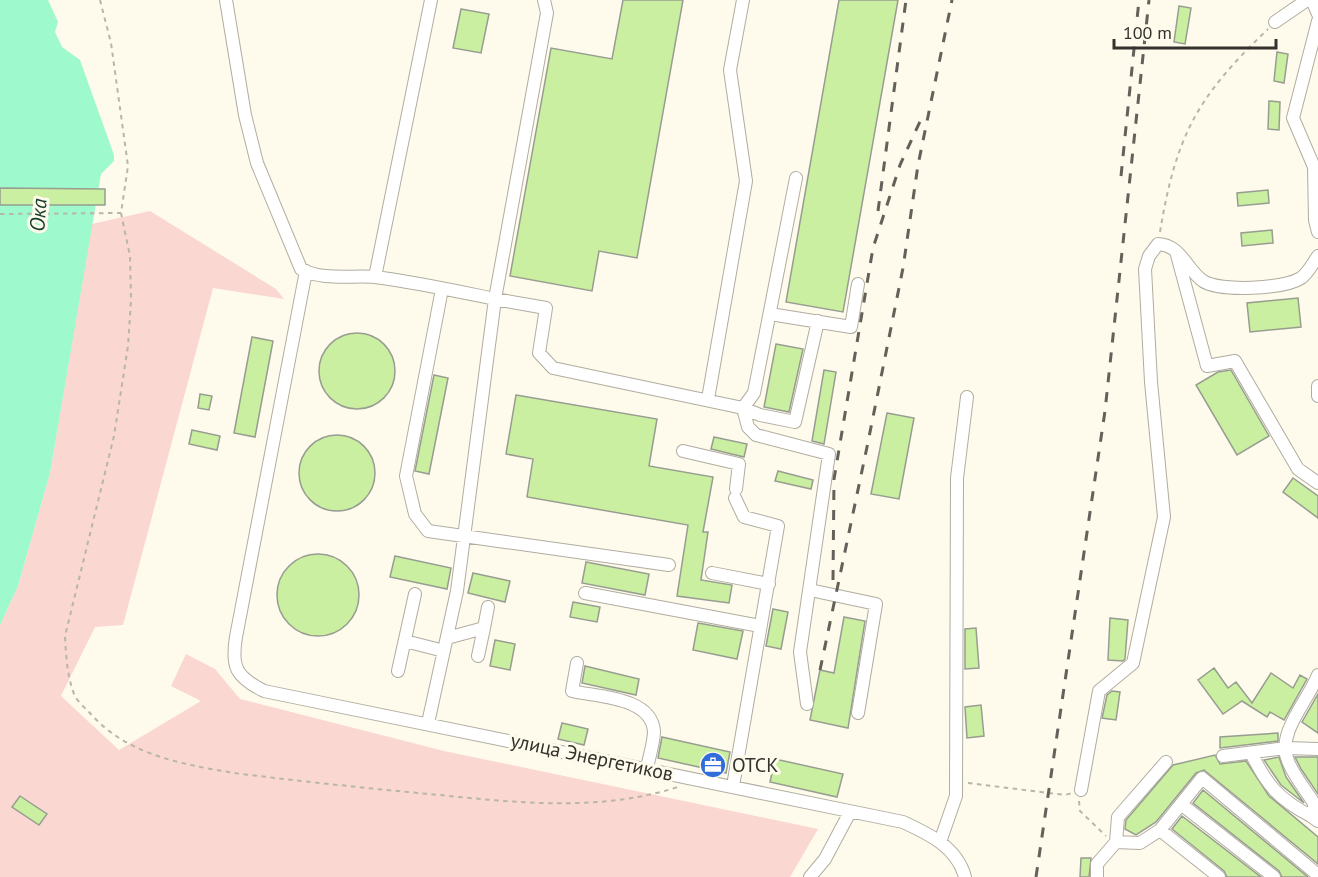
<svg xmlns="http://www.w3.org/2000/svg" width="1318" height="877" font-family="'PT Sans',sans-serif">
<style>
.green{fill:#fbd7d1}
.water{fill:#9ef9cc}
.building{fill:#cbefa1;stroke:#979d91;stroke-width:1.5}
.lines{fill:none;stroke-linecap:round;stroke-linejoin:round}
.minor-casing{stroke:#b0ada0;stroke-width:14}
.path{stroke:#b8b5aa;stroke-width:2;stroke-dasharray:4.5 4.5;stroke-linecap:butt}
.minor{stroke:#fff;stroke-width:12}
.rail{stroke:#636159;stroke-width:3;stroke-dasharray:10 10;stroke-linecap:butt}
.labels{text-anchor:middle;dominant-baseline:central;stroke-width:6;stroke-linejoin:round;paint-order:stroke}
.street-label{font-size:20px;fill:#33322c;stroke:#fefaec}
.poi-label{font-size:20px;fill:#33322c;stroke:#fefaec;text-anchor:start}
.water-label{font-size:21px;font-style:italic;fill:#163d2c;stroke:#fefaec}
</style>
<rect width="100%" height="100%" fill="#fefaec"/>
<path class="green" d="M150,211L276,289L284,299L213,288L123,625L95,627L61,696L119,750L201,701L171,686L186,654L215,669L240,699L444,751L818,829L790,877H0V625L18,586L50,473L92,224Z"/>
<path class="water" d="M0,0H48L58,22L55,32L62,47L80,60L114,155V161L101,174L50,473L18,586L0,625Z"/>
<path class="building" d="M623,0H683L637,258L599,251L592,291L510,276L551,48L612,59Z
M839,0H898L843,312L786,302Z
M1179,6L1191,8L1185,44L1174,42Z
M461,9L489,14L481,53L453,48Z
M1277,52L1288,54L1284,83L1274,81Z
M1269,101L1280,102L1279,130L1268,129Z
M0,188L105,189V205H0Z
M1268,190L1269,203L1238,206L1237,193Z
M1272,230L1273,243L1242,246L1241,233Z
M1298,298L1301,327L1250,332L1247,303Z
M319 371a38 38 0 1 1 76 0a38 38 0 1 1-76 0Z
M252,337L273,341L255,437L234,433Z
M776,344L803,349L789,412L764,407Z
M824,370L836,372L824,444L812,441Z
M1231,370L1269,436L1237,455L1196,385L1218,372Z
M434,375L448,378L429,474L415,471Z
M200,394L212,396L209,410L198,408Z
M516,395L657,419L649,466L713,477L703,532H708L701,580L732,585L729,603L677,596L688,525L527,497L533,459L506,454Z
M887,413L914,418L899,499L871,494Z
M192,430L220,436L217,450L189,444Z
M299 473a38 38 0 1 1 76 0a38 38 0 1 1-76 0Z
M714,437L747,444L744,457L711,449Z
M778,471L813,480L811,489L775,481Z
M1293,478L1318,496V518L1283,492Z
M277 595a41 41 0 1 1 82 0a41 41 0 1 1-82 0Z
M395,556L451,568L447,589L390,577Z
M586,562L649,574L645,595L582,583Z
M473,573L510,581L505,602L468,593Z
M573,602L600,607L597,622L570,617Z
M773,609L788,612L781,649L766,646Z
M844,617L865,621L848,728L810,720L820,670L834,673Z
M1110,618L1128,620L1125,659L1123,661L1108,660Z
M698,623L743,631L737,659L693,650Z
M976,628L979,668L965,669V629Z
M495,640L515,644L510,670L490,666Z
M585,666L639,679L636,695L582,683Z
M1214,668L1228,688L1236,682L1252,703L1271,673L1293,688L1300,675L1307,679L1284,720L1270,712L1267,717L1242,701L1223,714L1198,680Z
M1112,691L1120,692L1116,720L1102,718L1107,695Z
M1318,694V733L1302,722Z
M981,705L984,736L967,738L965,707Z
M562,723L588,729L584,745L558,739Z
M1278,733V741L1220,748V737Z
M662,737L730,752L726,773L658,758Z
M1215,755L1220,764L1246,761L1269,796L1318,837V864L1204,770L1196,773L1156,822L1136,835L1125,829L1126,820L1173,765Z
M1279,757L1286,777L1304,803L1281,785L1264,760Z
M1295,757H1318V794L1301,769Z
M775,759L843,774L837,797L770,782Z
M1203,790L1308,877H1282L1279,871L1193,803Z
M20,796L47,814L39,825L12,807Z
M1182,816L1261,877H1227L1224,871L1172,829Z
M1081,858H1091L1089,877H1080Z"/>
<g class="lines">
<g class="minor-casing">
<path id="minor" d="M226,0L245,115L257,163L301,269C322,281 352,275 375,277C415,282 456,291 495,299L457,591L428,723
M544,0L547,13L495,299L546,308L539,353L553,368L743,408L748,427L756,435L829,454L800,652L807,704
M1312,0L1318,14
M1318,21L1293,118L1314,167L1315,220L1318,232
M1275,22L1307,0
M796,178L754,393L743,408L760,415L795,422L818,321
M1177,255L1207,366L1235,361L1298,469L1318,483
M306,271L236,637C231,667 236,677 264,691L903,822C929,834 957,847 965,877
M375,277L431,0
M442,289L406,476L415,514L428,531L669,565
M770,314L851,327L858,284
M1318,386V396
M708,399L746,181L730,70L743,0
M683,451L739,464L736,489
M712,573L769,584
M810,590L876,604L858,713
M585,593L760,626
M447,638L484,628L488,607
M405,641L444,651
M478,656L484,628
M577,663L572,691C598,697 651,697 654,731C654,743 649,757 647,768
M398,671L415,594
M1318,675C1308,701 1276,733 1288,761C1294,777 1307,791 1315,805L1311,816L1318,821
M1251,753C1267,785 1278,799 1311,816
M1223,756L1286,748L1318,749
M733,786L778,526L744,517L735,498
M1081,790L1099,691L1133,663L1164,517L1151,382L1145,269L1149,256L1158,244C1181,245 1186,269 1203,281C1220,292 1284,289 1301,278C1308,273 1313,263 1318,256
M1181,804L1160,830L1219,877
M940,842L956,796L957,478L967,397
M1116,842L1118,817L1166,762
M810,877L825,859L850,812
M1097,877V864L1116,842L1140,843L1160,830
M1274,877L1181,804L1202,778L1318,875"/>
</g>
<path class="path" d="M100,0L111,43L128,166L121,213L130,256L131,300L128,346L114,436L65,636C66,656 67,675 74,694C77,701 84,707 89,712C126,755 181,764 234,773C299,781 364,788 429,794C511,802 597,813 678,787
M0,214L121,213
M1160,232C1176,135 1197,97 1268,29
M968,783L1065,795L1072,793
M1079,801L1080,811L1106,836"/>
<use href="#minor" class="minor"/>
<path class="rail" d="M1121,176L1139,0
M878,211L906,0
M833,580L834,479L873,248L900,165L923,115
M820,670L867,447L903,268L918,165L952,0
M1036,877L1105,411L1149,0"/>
</g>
<defs>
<g id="office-disc" transform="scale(1.35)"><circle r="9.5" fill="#316cda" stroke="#fefaec"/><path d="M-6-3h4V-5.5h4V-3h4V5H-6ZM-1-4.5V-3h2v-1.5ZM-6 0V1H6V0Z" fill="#fff"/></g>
</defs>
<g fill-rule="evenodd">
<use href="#office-disc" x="713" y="765"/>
</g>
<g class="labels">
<g class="street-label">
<text transform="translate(592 757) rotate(12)">улица Энергетиков</text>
</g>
<g class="poi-label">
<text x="732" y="765">ОТСК</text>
</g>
<g class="water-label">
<text transform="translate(38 215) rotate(-86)">Ока</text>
</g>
</g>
<path d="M1114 39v9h162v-9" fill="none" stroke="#33322c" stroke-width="3"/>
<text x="1123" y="39" font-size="18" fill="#33322c" stroke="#fefaec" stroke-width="4.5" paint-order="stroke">100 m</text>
</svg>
